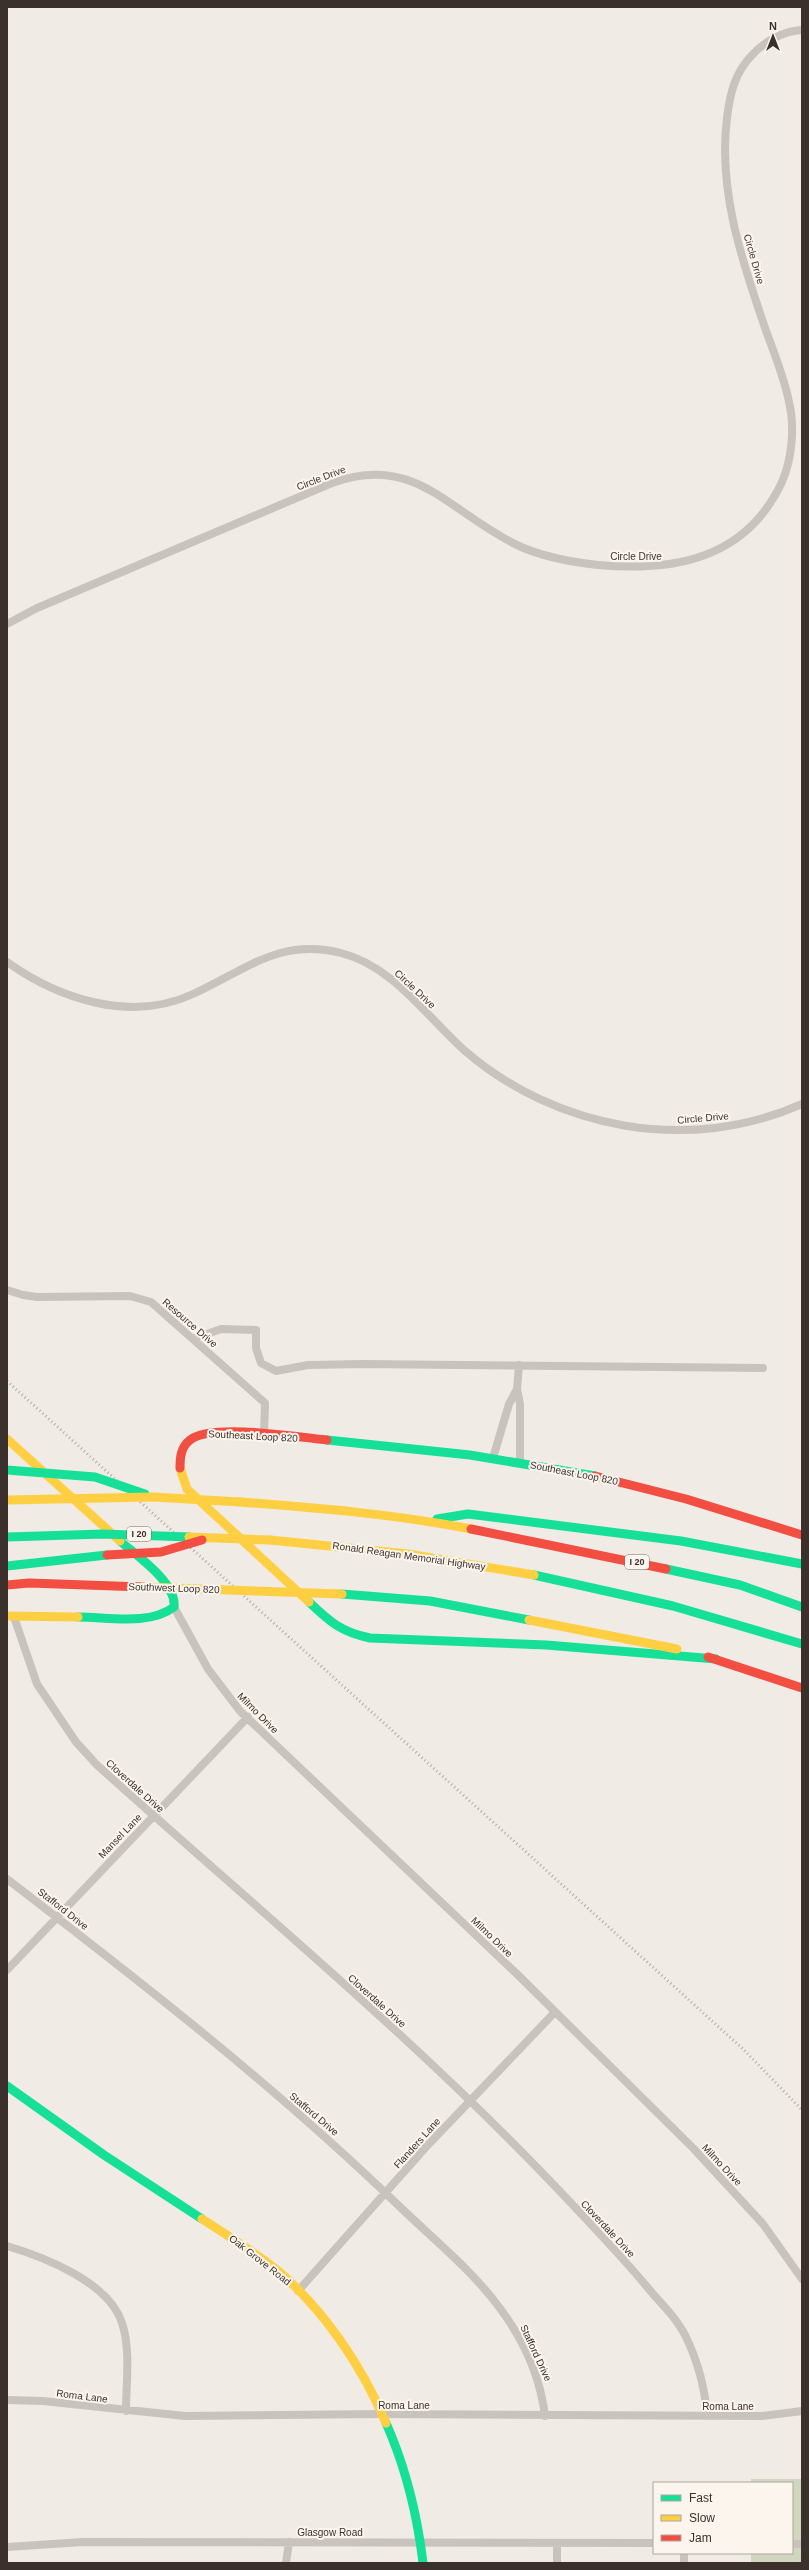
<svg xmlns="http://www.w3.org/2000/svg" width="809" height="2570" font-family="Helvetica,sans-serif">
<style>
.green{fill:#d1d6bf}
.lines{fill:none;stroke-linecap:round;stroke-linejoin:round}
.street{stroke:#c9c3be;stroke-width:8}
.fast{stroke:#16e098;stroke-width:9}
.slow{stroke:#ffcf43;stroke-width:9}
.jam{stroke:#f24e42;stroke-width:9}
.rail{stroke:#b1aca8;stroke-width:3;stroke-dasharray:1 3;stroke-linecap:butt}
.fast-bridge{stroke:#16e098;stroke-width:9}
.slow-bridge{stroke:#ffcf43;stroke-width:9}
.jam-bridge{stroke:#f24e42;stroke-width:9}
.labels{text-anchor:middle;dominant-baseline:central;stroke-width:4;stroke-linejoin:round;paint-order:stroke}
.shield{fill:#fbf5ee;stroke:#756b66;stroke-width:1}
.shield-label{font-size:9px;font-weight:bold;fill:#3b302b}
.street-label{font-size:10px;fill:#3b302b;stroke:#fbf5ee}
</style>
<rect width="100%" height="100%" fill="#f0ebe5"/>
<path class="green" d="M751,2479H802V2563H751V2553H792V2483H751Z"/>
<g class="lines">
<path class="street" d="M7,624L37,608L332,483C416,452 450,514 519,546C543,557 571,562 598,565C674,572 746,559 782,482C792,459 795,427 789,402C784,376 773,351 764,325C741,258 718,189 727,118C730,93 735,72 753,54C765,41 784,31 802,30
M7,962C59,999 131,1023 193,994C244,971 280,937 341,953C393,966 426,1016 464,1050C556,1130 690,1154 802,1104
M7,1290L23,1295L37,1297L130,1296L151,1302L265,1403L264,1434
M193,1339L221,1329L256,1330V1348L261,1363L276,1371L308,1365L363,1364L763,1368
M519,1365L517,1389L520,1404V1462
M493,1458L509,1404L517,1389
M174,1607L208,1669L240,1711L519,1976L694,2149L763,2224L802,2279
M14,1617L37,1684L76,1742L97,1765C257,1909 424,2046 571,2203C599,2233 627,2262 653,2294C665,2307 678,2321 686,2337C698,2362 705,2388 707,2416
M7,1879C141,1982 276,2087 398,2205C431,2237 471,2269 499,2307C524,2340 540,2375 545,2416
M7,1970L248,1717
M7,2246C44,2257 109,2282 122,2323C131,2350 126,2383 126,2411
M298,2291L426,2147L555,2012
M7,2400L43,2401L185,2416L382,2414L762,2416L802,2411
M557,2543V2563
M792,2544H802
M7,2547L83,2542L654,2543
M286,2563L289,2542
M684,2563V2553"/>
<path class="fast" d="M327,1440L470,1455L595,1476
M437,1519L468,1514L681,1541L802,1564
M7,1566L107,1555
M666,1569L740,1585L802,1607
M534,1575L673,1606L802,1644
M342,1594L430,1601L529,1620
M309,1602C330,1622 341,1632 370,1638L546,1645L716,1659
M78,1617C108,1617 149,1626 174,1607C177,1583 137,1556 120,1541
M7,2086L104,2155L202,2219
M386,2423C406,2468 417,2513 423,2563"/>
<path class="slow" d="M7,1439L120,1541
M180,1468L187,1489L309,1602
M240,1502C317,1508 394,1514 471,1529
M270,1540L408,1554L534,1575
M7,1616L78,1617
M529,1620L677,1649
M202,2219C227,2235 253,2251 277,2270C324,2310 362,2366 386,2423"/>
<path class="jam" d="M180,1468C180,1457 181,1447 190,1440C211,1423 298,1437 327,1440
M595,1476L686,1499L802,1535
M471,1529L666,1569
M7,1585L29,1583L143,1587
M708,1657L802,1688"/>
<path class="rail" d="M7,1381L743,2049L802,2110"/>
<path class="fast-bridge" d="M7,1470L95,1477L145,1494
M7,1537L103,1534L189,1537"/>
<path class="slow-bridge" d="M7,1500L153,1497L240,1502
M189,1537L270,1540
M143,1587L342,1594"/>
<path class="jam-bridge" d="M107,1555L161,1552L202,1540"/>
</g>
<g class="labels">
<g class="shield">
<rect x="127" y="1527" width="24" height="14" rx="3"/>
<rect x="625" y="1555" width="24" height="14" rx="3"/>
</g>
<g class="shield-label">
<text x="139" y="1534">I 20</text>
<text x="637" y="1562">I 20</text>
</g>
<g class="street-label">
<text transform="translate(754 259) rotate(74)">Circle Drive</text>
<text transform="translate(321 478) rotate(-21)">Circle Drive</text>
<text x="636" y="556">Circle Drive</text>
<text transform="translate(415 989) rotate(43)">Circle Drive</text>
<text transform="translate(703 1118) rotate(-5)">Circle Drive</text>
<text transform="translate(190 1323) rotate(41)">Resource Drive</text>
<text transform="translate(253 1436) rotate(3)">Southeast Loop 820</text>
<text transform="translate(574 1473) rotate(11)">Southeast Loop 820</text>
<text transform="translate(409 1556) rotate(8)">Ronald Reagan Memorial Highway</text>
<text transform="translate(174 1588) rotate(2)">Southwest Loop 820</text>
<text transform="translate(258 1713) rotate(45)">Milmo Drive</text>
<text transform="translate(135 1786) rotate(42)">Cloverdale Drive</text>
<text transform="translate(120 1836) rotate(-46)">Mansel Lane</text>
<text transform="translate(63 1909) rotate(38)">Stafford Drive</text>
<text transform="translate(492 1937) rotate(44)">Milmo Drive</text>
<text transform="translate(377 2001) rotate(42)">Cloverdale Drive</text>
<text transform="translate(314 2114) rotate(40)">Stafford Drive</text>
<text transform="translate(417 2143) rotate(-48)">Flanders Lane</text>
<text transform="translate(722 2165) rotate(47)">Milmo Drive</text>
<text transform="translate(608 2229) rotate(47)">Cloverdale Drive</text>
<text transform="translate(260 2260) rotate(38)">Oak Grove Road</text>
<text transform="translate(536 2353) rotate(65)">Stafford Drive</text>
<text transform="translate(82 2396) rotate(7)">Roma Lane</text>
<text x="404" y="2405">Roma Lane</text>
<text x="728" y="2406">Roma Lane</text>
<text x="330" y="2532">Glasgow Road</text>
</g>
</g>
<rect width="809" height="2570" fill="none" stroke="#3b302b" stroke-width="16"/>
<rect x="653" y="2482" width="140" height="72" fill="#fbf5ee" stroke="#aea6a0"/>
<rect x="661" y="2495" width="20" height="6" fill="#16e098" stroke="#aea6a0"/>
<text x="689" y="2502" font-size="12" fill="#3b302b">Fast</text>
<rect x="661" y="2515" width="20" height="6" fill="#ffcf43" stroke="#aea6a0"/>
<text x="689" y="2522" font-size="12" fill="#3b302b">Slow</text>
<rect x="661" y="2535" width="20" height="6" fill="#f24e42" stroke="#aea6a0"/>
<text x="689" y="2542" font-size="12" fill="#3b302b">Jam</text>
<g transform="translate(773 36)" stroke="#fbf5ee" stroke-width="3" paint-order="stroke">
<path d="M0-3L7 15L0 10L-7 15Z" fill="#3b302b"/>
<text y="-6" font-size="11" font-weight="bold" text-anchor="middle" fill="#3b302b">N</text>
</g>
</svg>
